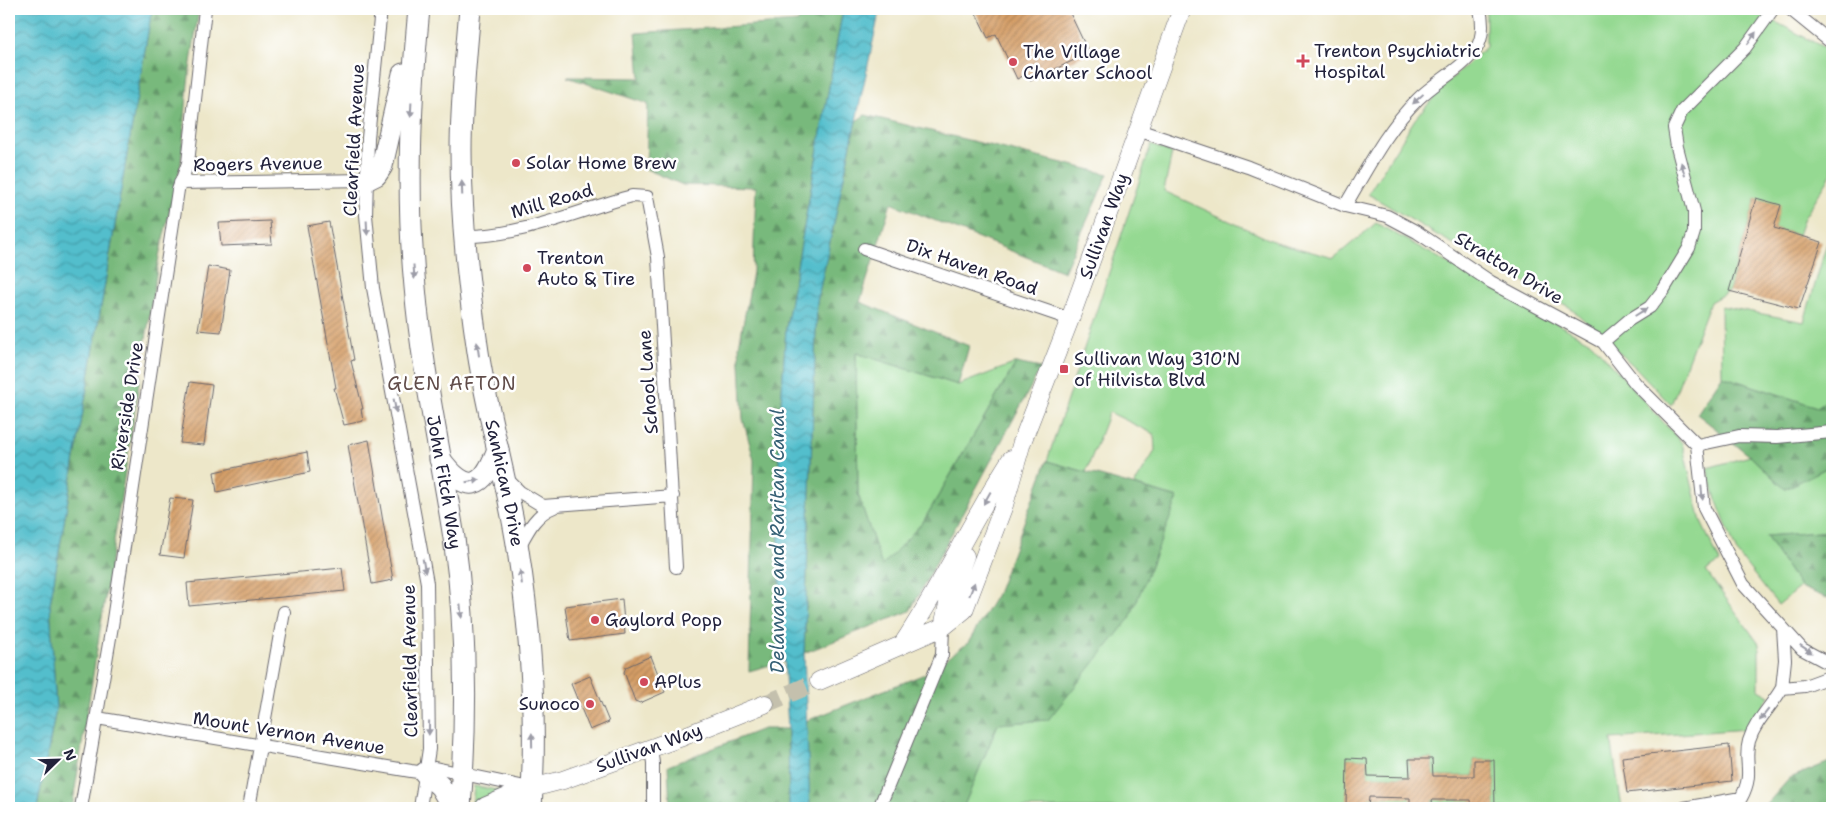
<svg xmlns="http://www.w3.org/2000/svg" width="1841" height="817" font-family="'Shantell Sans',sans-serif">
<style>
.green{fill:#95d992;stroke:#5c7e66}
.forest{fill:url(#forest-firs);stroke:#4d6e5c}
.water{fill:url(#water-waves);stroke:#3a7084}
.building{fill:url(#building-hatch)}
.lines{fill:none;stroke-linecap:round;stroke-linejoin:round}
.secondary-tunnel{stroke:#c4c0ad;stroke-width:18;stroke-dasharray:18 9;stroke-linecap:butt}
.minor-casing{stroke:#69676d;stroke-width:14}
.secondary-casing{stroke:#69676d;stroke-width:19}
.trunk-casing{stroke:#69676d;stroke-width:23}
.minor{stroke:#fff;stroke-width:12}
.secondary{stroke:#fff;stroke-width:18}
.trunk{stroke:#fff;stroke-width:21}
.oneway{fill:#9c9ca7}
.poi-dot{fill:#d1495b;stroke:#fff;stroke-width:2}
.labels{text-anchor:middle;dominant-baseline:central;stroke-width:5;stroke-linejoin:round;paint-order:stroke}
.poi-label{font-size:18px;fill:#22223b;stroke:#fff;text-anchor:start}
.street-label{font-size:18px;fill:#22223b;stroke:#fff}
.neighbourhood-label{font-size:19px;letter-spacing:1px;fill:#614d4a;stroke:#fff}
.water-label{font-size:19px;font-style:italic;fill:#356075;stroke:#fff}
</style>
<defs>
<pattern id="forest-firs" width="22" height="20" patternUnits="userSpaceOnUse" patternTransform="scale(1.25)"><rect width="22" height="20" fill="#78b97c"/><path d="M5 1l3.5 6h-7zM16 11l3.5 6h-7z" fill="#629667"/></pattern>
<pattern id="water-waves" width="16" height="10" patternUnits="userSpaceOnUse" patternTransform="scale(1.25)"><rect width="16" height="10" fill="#52becc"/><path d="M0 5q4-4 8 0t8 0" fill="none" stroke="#449aa7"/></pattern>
<pattern id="building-hatch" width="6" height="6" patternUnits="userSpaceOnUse" patternTransform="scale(1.25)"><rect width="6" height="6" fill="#d59e66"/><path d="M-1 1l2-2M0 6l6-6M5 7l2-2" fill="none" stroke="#ac8055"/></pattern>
</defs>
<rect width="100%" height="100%" fill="#fff"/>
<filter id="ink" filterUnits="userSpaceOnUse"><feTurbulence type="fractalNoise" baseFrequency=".02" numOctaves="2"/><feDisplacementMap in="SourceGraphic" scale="10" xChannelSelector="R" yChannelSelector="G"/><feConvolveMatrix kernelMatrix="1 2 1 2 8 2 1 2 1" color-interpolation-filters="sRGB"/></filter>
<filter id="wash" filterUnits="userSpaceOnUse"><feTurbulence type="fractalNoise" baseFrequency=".0096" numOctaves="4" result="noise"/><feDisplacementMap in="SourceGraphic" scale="20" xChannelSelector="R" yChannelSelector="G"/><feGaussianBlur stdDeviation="1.12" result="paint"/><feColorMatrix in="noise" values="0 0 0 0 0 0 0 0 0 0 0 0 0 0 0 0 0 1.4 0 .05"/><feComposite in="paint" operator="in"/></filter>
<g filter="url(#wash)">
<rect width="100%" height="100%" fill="#ede7c9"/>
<path class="green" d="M1486,9H1754L1755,11L1823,47L1832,55V173L1804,218L1798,235L1774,228L1780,205L1756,198L1729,291L1710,302L1671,405L1637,369L1571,308L1437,235L1368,194L1415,119L1447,83L1486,47Z
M1151,145L1172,153L1164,191L1275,242L1334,258L1376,223L1592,343L1682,443L1701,522L1720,562L1706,571L1759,644V690L1770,696L1747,729L1611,739L1622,808H1495L1494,760H1474V776H1433L1432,759H1409L1410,777L1368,776L1367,759L1348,758L1346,808H963L998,724L1048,720L1178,498L1134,485L1155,451L1154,434L1109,412L1086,472L1047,461Z
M1829,236L1832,238V397L1817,407L1722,376L1721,306L1804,322Z
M856,353L958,385L1016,363L923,522L882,567L858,494Z
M1750,456L1785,489L1832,465V531L1766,536L1800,587L1778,605L1737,553L1716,499L1707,468Z
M474,786L502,791L481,800L472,808Z
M1369,797L1410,798V808H1368Z
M1432,800H1471L1472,808H1433Z"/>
<path class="forest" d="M152,9H199L188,83L181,164L159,256L72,808H37L56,709L50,604Z
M803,9H843L786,328L779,435V564L784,661L749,671L754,460L743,419L739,346L753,272L756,187L683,185L646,169L648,104L567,77L640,78L636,33L798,22Z
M865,115L1108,174L1064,272L891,203L860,302L969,346L958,385L856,353L858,494L882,566L923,522L1016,363L1041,368L910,611L804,653L817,302L856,121Z
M1722,376L1817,407L1832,397V465L1785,489L1750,456L1697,414Z
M1047,461L1178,498L1130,618L1048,720L998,724L963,808H810L806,721L925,674L968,643L997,594Z
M1832,531V600L1800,587L1766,536Z
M763,729H788L789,808H670L668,766Z
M1832,761V808H1763L1790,778Z"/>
<path class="water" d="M9,9H152L50,604L56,709L37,808H9Z
M843,9H880L817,302L804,653L810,808H789L788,729L779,564V435L786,328Z"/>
<g id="blocks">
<path class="building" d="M974,9H1068L1089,53L1030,81L1027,74L1017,79L996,34L988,38Z
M1756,198L1781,205L1774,228L1822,242L1799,309L1729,291Z
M270,221L272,244L221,246L219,223Z
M329,222L354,360L351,361L363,409H361L363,421L344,425L334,388H336L307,226Z
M208,266L230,270L221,332L198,330Z
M190,382L212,385L204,445L180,443Z
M369,440L393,580L372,584L348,445Z
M307,452L310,472L217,492L214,472Z
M170,498L193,500L184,558L160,555Z
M342,568L345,591L189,606L187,583Z
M622,599L625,634L570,641L565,606Z
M651,656L665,692L640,703L635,701L624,672L626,667Z
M590,676L609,722L590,730L571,684Z
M1729,745L1732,781L1627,793L1622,757Z
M1347,758L1367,759L1368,776L1410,777L1409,759H1432L1433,776H1474V760H1494L1495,808H1472L1471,800H1432L1433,808H1410V798L1369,797L1368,808H1346Z"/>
</g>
</g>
<g filter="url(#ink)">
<use href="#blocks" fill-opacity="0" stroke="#69676d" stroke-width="1"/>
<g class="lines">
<path class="secondary-tunnel" d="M765,704L819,681"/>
<g class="minor-casing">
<path id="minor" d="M381,9L368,138L366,215L373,288L427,583L429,749L420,808
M1790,9L1832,43
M1138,130L1248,167L1345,206L1387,216L1417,232L1491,282L1603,342L1636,384L1697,445L1739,436L1777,437L1832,432
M180,183L366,180
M1345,206C1367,169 1387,129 1418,99C1436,81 1461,70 1476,49C1484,37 1483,23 1480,9
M465,236C524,236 576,211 632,196L647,197L658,257L676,567
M864,249L1070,319
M1603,342L1629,320L1650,307L1664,289L1689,248L1694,232V211L1677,147L1674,128L1682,111L1745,48L1773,9
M1697,445L1704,508L1743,584L1802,649L1832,665
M506,478L520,492L543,506L673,496
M518,549C527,532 535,514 554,507
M1782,688L1785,660L1783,628
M97,718L411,771L425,773L435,768L530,788
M651,749L653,763V808
M81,808L112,626L178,190L188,163L205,9
M249,808L284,612
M879,808L942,655L943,627
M1684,808L1741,798C1755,773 1743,762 1749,741C1755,721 1772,706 1782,688L1805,686L1832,676"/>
</g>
<g class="secondary-casing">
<path id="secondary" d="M943,627L948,604L965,556
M902,645C942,585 972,520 1011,459
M819,681L943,627L964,610L1004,505L1022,442L1070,319L1182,9
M532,788L563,780L682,737L765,704"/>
</g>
<g class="trunk-casing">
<g id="trunk">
<path id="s1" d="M419,9C410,102 406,194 415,287C422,371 441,454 454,538C467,628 467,718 460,808"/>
<path id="s2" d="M470,9C466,56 461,103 461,150C461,217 468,285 478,352C488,418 508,483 518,550C531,634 537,723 531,808"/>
<path d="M366,180L376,175L382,166L403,74"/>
<path d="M440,459C467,496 483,489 498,449"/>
<path d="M425,773L440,786L453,808"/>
<path d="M486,808L532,788"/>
</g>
</g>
<use href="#minor" class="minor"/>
<use href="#secondary" class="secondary"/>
<use href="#trunk" class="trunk"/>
</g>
<defs><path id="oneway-solid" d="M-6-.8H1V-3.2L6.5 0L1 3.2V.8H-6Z" transform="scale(1.25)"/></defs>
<g class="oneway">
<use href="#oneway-solid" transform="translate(1752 38) rotate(-55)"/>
<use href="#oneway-solid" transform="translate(1418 99) rotate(137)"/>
<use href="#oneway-solid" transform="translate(411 110) rotate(93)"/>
<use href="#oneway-solid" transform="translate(1683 169) rotate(-106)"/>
<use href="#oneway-solid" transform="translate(462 188) rotate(-92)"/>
<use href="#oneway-solid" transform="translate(367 228) rotate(87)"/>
<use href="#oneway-solid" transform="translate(414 272) rotate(86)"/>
<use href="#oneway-solid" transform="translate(1641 312) rotate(-32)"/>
<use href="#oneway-solid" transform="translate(478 349) rotate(-98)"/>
<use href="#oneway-solid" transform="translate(395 406) rotate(79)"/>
<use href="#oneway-solid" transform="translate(473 481) rotate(-10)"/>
<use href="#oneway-solid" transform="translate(1702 493) rotate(84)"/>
<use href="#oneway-solid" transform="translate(987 498) rotate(119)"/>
<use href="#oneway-solid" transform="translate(424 566) rotate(80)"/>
<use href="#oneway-solid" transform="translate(521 577) rotate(-97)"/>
<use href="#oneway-solid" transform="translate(972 589) rotate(-69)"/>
<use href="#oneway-solid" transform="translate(461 611) rotate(85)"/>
<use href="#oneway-solid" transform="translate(1806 649) rotate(34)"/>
<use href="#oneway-solid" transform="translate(1764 715) rotate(128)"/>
<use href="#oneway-solid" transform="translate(429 728) rotate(91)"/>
<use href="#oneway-solid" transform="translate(532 740) rotate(-91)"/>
</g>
</g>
<g class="poi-dot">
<path d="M1300.5 53.5h5v5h5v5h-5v5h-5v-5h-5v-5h5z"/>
<circle cx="1013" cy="62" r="5"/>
<circle cx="516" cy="163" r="5"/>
<circle cx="527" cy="268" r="5"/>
<rect x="1059" y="364" width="10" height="10" rx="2.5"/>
<circle cx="595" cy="620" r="5"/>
<circle cx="644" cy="682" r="5"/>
<circle cx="590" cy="704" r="5"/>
</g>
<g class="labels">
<g class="poi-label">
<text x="1314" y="51">Trenton Psychiatric<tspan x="1314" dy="21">Hospital</tspan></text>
<text x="1023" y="52">The Village<tspan x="1023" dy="21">Charter School</tspan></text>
<text x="526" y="163">Solar Home Brew</text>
<text x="537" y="258">Trenton<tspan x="537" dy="21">Auto &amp; Tire</tspan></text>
<text x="1074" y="359">Sullivan Way 310'N<tspan x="1074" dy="21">of Hilvista Blvd</tspan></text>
<text x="605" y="620">Gaylord Popp</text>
<text x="654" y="682">APlus</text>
<text x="580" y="704" text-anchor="end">Sunoco</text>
</g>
<g class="street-label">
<text transform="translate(354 140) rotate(-87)">Clearfield Avenue</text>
<text transform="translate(258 164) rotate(-1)">Rogers Avenue</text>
<text transform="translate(552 201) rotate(-16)">Mill Road</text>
<text transform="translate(1104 226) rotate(-70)">Sullivan Way</text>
<text transform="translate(972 267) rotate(19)">Dix Haven Road</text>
<text transform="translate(1509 268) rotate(31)">Stratton Drive</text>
<text transform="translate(648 382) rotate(-94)">School Lane</text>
<text transform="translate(127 406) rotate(-81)">Riverside Drive</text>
<text stroke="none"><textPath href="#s1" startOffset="476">John Fitch Way</textPath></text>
<text stroke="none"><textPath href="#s2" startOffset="478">Sanhican Drive</textPath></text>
<text transform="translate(410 661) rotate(-91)">Clearfield Avenue</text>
<text transform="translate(289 733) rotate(9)">Mount Vernon Avenue</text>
<text transform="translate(649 748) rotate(-20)">Sullivan Way</text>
</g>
<g class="neighbourhood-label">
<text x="452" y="383">GLEN AFTON</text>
</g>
<g class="water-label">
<text transform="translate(777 541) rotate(-90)">Delaware and Raritan Canal</text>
</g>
</g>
<rect width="1841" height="817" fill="none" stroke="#fff" stroke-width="30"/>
<g transform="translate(58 760) rotate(67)" stroke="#ffffff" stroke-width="4" paint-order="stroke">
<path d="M0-4L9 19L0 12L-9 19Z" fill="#22223b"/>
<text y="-8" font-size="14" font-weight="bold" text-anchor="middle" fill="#22223b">N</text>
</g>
</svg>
